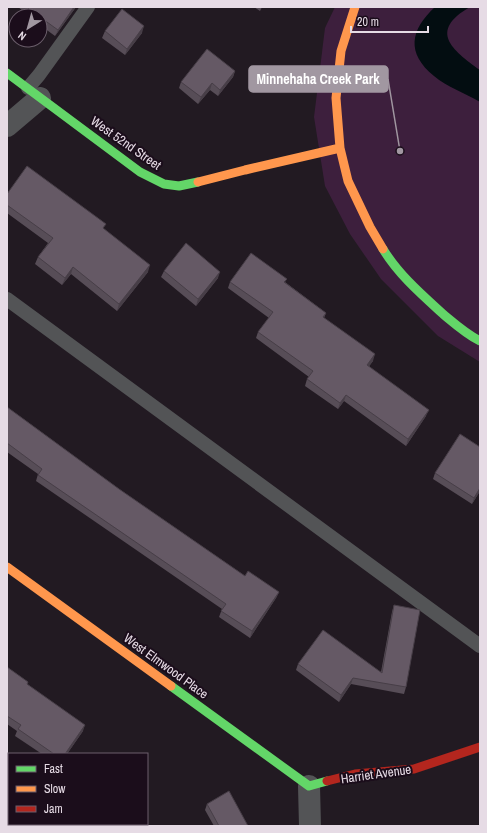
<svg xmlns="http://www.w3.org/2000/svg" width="487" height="833" font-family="'Archivo Narrow',sans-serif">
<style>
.green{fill:#3d1f3d}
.water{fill:#030d11}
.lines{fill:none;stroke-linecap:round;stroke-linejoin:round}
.lane{stroke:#535456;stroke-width:14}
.street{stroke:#535456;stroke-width:22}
.fast{stroke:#63d668;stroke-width:9}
.slow{stroke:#ff974d;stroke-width:9}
.jam{stroke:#b3261e;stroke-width:9}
.wall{fill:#574d57}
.shaded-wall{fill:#473e47}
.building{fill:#655965;stroke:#473e47}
.labels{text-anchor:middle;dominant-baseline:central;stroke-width:4;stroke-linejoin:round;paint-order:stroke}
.street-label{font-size:13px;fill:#e6dbe5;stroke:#1b0d1b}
.leader{fill:none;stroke:#a197a1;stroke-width:1.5}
.callout-dot{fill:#a197a1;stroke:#1b0d1b;stroke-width:1.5}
.callout{fill:#a197a1;stroke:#a197a1;stroke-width:1.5}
.callout-label{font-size:14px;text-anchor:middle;font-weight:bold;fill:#fff}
</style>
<rect width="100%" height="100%" fill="#221a22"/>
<path class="green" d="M335,7H480V362L438,336L381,279L350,234L325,186L314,117L325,28Z"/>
<path class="water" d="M435,7H470C428,31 452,50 480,70V102C465,93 447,87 434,76C406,53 410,30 435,7Z"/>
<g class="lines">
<path class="lane" d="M28,88L39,75L88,7
M7,299L480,646
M7,805L9,806
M13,826L15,824"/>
<path class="street" d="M7,126L40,98
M309,786L310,826"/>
<path class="fast" d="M7,73L140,172L164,184L179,186L198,182
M383,249C398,274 421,294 443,314C455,324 466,334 480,341
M171,686L309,786L327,781"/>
<path class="slow" d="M355,7L341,51L336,98L340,148L348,181L370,227L383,249
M198,182L245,170L340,148
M7,567L171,686"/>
<path class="jam" d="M327,781L355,774L414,769L480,747"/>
</g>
<path class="wall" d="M18,7H76L55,36L40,25V16H26L27,14Z
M254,7H262L260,11Z
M105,31L142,33L125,55L102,38Z
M235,71L233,77L218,96L210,90L198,104L179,88L181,82Z
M7,194L104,229L148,272L117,311L71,274L62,285L35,264L38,257L48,243L7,213Z
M164,271L218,278L196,306L161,277Z
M287,279L285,282L326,313L324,318L373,361L369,366L426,416L406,446L344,401L338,409L305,386L307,379L309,377L256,338L258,332L269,318L228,288L230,282Z
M7,407L119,489L245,576L279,592L276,598L250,638L219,617L222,609L36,481L38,474L7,452Z
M480,447V491L472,504L433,479L435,473Z
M394,605L406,687L404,694L351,684L339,702L296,670L298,664L381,672L392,612Z
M7,667L28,682L27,685L83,731L67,754H42L15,736L17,731L7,724Z
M207,804L248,826H214L205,810Z"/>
<path class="shaded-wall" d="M74,7H76L55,36L58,30Z
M144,26L142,33L125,55L127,49Z
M235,71L233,77L218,96L220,90Z
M212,83L210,90L198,104L201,97Z
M150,265L148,272L117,311L119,304Z
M73,267L71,274L62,285L65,278Z
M220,272L218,278L196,306L198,299Z
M375,354L373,361L365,372L367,365Z
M346,395L344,401L338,409L340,403Z
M429,410L426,416L406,446L408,439Z
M480,488V491L472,504L474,498Z
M279,592L276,598L250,638L252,631Z
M353,678L351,684L339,702L341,695Z
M85,725L83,731L67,754H65Z"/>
<path class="building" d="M29,7H74L58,30L40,17V16H38L28,9L29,8Z
M122,9L144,26L127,49L105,31Z
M207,49L235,71L220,90L212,83L201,97L181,82Z
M27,166L106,224L103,228L150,265L119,304L73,267L65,278L38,257L53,238L7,205V194Z
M186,243L220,272L198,299L164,271Z
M251,253L287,279L284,282L326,313L323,317L375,354L367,365L429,410L408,439L346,395L340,403L307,379L313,371L258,332L273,312L230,282Z
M7,407L119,489L245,576L248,571L279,592L252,631L221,611L226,604L38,475L42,469L7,443Z
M460,434L480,447V488L474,498L435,473Z
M394,605L420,610L406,687L353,678L341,695L298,664L323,630L382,673Z
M7,667L28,682L27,684L85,725L65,754H54L18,729L21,725L7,716Z
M229,791L248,826H219L207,804Z"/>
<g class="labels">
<g class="street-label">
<text transform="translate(126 143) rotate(35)">West 52nd Street</text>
<text transform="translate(166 666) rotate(36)">West Elmwood Place</text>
<text transform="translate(376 774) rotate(-8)">Harriet Avenue</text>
</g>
</g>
<path class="leader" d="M400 151L388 79"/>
<circle class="callout-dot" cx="400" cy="151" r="4"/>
<rect class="callout" x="249" y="66" width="139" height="26" rx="4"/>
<g class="callout-label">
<text x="318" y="84">Minnehaha Creek Park</text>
</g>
<rect width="487" height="833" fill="none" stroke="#e6dbe5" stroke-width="16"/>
<rect x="8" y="753" width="140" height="72" fill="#1b0d1b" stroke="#6c5f6c"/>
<rect x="16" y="766" width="20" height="6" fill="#63d668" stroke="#6c5f6c"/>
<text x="44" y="773" font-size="12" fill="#e6dbe5">Fast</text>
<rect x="16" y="786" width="20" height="6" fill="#ff974d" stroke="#6c5f6c"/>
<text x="44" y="793" font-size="12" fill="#e6dbe5">Slow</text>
<rect x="16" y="806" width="20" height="6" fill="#b3261e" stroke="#6c5f6c"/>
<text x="44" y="813" font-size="12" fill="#e6dbe5">Jam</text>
<g transform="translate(28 28) rotate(217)"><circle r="19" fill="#1b0d1b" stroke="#6c5f6c"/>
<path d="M0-3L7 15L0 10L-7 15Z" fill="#a197a1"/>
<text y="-6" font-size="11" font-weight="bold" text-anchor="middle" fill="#e6dbe5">N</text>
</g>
<path d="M351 26v6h77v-6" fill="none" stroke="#e6dbe5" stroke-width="2"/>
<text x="357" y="26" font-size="12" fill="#e6dbe5" stroke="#1b0d1b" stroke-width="3" paint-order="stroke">20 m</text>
</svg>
